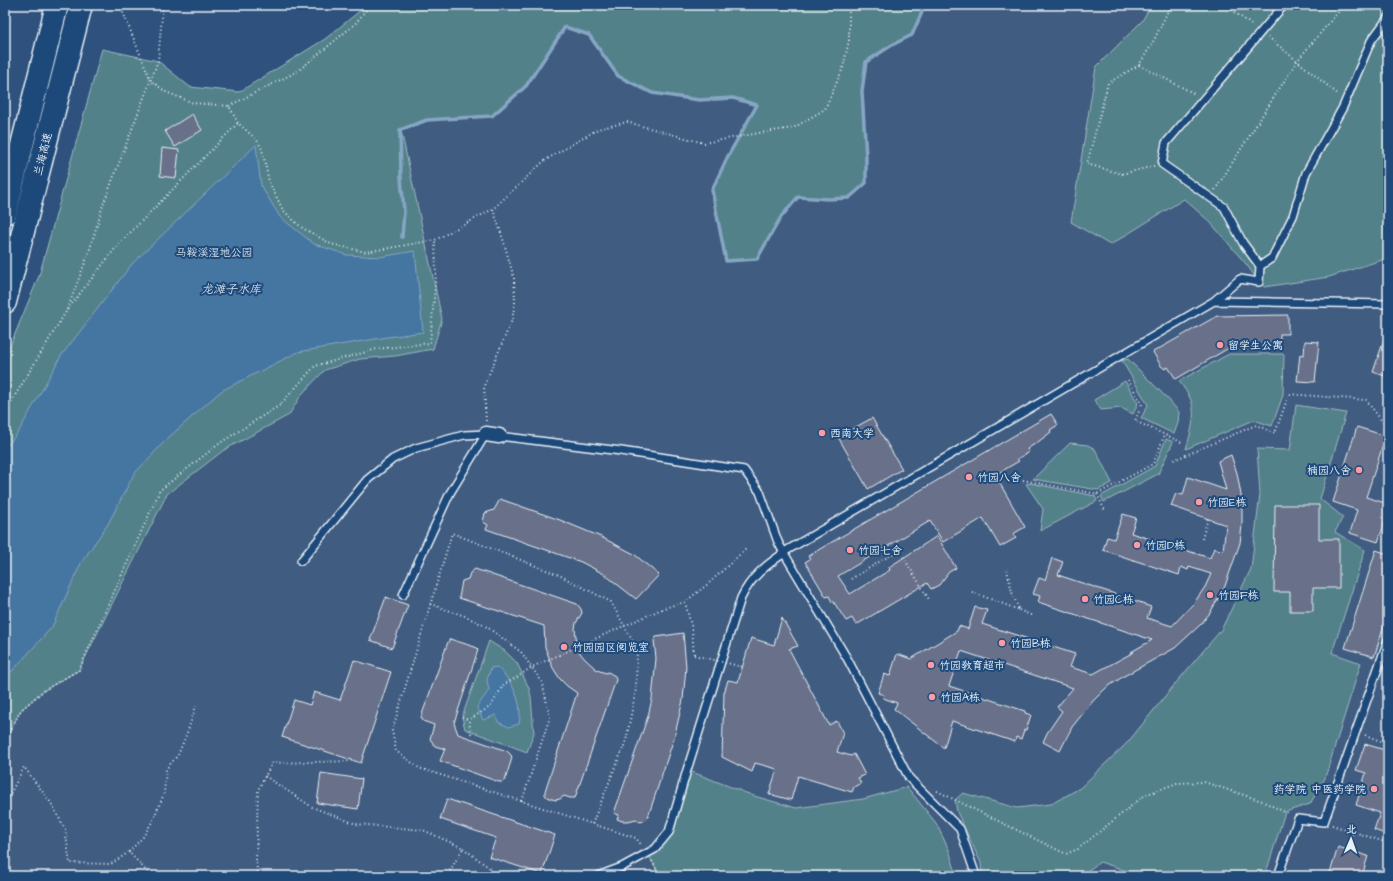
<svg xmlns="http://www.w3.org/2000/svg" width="1393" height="881" font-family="'Architects Daughter','LXGW WenKai TC',sans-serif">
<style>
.built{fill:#3f5b81}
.green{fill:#53818a;stroke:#9eb9c1}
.water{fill:#4475a1;stroke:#86a7c4}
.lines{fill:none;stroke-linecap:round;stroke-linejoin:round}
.stream{stroke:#86a7c4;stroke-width:3.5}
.building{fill:#687189;stroke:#e8f1f8}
.lane-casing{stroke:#e8f1f8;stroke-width:10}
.street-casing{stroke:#e8f1f8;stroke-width:17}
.highway-casing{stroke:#e8f1f8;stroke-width:25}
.path{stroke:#e8f1f8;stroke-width:2;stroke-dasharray:1 3;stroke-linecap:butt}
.lane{stroke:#1f4a7a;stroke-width:7}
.street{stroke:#1f4a7a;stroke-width:14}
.highway{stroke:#1f4a7a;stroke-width:22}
.path-bridge{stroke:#e8f1f8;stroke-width:2;stroke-dasharray:1 3;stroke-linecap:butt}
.poi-dot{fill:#ff9aa2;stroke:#1f4a7a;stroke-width:1.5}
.labels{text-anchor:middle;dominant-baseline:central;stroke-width:4;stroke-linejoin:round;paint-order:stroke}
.street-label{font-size:11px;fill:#e8f1f8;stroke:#1f4a7a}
.park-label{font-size:11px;fill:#d2e0e8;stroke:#1f4a7a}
.poi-label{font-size:11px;fill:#e8f1f8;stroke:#1f4a7a;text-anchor:start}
.water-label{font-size:12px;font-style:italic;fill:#cfdeeb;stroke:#1f4a7a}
</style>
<rect width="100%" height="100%" fill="#2e527d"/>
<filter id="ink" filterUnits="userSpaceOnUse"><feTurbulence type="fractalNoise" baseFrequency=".025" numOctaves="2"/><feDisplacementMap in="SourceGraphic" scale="8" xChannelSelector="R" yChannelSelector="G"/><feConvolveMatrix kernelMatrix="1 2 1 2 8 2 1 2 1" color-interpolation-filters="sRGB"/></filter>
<g filter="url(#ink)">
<path class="built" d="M925,5H1388V876H5V740L21,710L43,691L79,670L167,494L224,450L289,415L301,395L325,370L360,359L395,356L433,349L442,319L400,130L427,120L492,116L526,86L565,27L589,35L618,76L652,93L699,100L733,98L757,105L728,156L726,261L757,259L781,217L798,197L828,199L866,183V157L862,91L866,62L892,45L912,35Z"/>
<path class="green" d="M367,5H925L912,35L892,45L866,62L862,91L866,157V183L849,198L828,199L798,197L781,217L757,259L726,261L712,190L728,156L757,105L733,98L699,100L652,93L618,76L589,35L564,27L526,86L492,116L427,120L401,130L442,319L433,349L395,356L360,359L325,370L301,395L289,415L224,450L167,494L79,670L43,691L21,710L5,740V358L39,276L102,49L158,61L190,87L239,92L325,39Z
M1151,5H1388V258L1329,277L1264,287L1259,282L1246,264L1210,222L1184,199L1110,245L1071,222L1096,67L1142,21Z
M1229,354H1284L1283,395L1272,426L1254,420L1186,449C1190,435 1197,415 1191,400C1188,393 1183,387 1179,381Z
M1128,359L1169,400L1179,412L1178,423L1174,434L1141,418L1148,405L1122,361Z
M1125,381L1138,403L1133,414L1121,408L1101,410L1094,400Z
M1296,405L1346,413L1320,499L1343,517L1335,532L1365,550L1332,653L1361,663L1325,778L1310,804L1285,812L1265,876H1142L1100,862L1080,876H982L981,863L957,812L955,800L963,793L1017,808L1051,804L1080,788L1128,742L1170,690L1221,630L1251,569L1260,494L1257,449L1290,450Z
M1166,439L1173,442L1158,474L1104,502L1101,496L1155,466Z
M1070,443L1088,445L1095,449L1112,483L1098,490L1033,479Z
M1030,483L1095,496L1097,501L1040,531L1043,509L1026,484Z
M489,641L505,651L517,663L529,688L531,697L534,733L527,752L465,729L462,717Z
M687,770L754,796L796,808L863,799L907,787L936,823L949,850L957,876H660L648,854L669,832Z"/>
<path class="water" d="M256,145L261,186L280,217L314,244L347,255L380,257L415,251L423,332L381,338L298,352L221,391L168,438L134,474L108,524L81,563L52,627L5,679V449L19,431L61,356L132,264Z
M497,667C513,682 523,702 519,724L509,727L498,722L496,715L483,720L477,707L489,690L487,680L491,668Z"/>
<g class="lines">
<path class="stream" d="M402,237L404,211L401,178L400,130L427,120L492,116L526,86L565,27L589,35L618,76L652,93L699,100L733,98L757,105L728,156L712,190L726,261L757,259L781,217L798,197L828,199L849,198L866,183V157L862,91L866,62L892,45L912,35L925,5"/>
</g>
<path class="building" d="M192,114L202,130L175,147L165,131Z
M162,148L179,150L176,178L160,176Z
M1288,315V334H1280V342H1275V349H1227L1176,379L1168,367L1165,369L1161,366L1153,352L1217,316Z
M1386,334H1388V377L1373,372Z
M1305,341L1319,342L1315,382L1297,381L1300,354L1304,355Z
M1051,414L1058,425L1050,430L1051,432L1038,442L1027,449L1029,452L1017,459L1019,461L995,475L1025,527L1013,534L1016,538L1000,547L983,518L943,542L930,521L838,576L850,594L890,570L889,567L937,536L956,568L949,572L939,585L931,589L927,583L856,625L852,618L846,621L833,601L832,602L829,596L826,597L805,562L810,559L808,556Z
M872,418L902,469L868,489L838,437Z
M1357,427L1386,436L1366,497L1388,504V513L1378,542L1350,533L1357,510L1333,502Z
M1231,455L1237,473L1241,495L1242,506V525L1240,543L1225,586L1210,613L1200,625L1175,648L1124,676L1106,688L1093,701L1072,727L1060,751L1043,742L1047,733L1062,711L1057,707L1073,688L961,651L949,686L1025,711V713L1031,715L1026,730H1024L1021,739L1016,737L1015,742L952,721L944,748L894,709L897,703L883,698L884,695L878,693L884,674L890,676L897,654L911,659L957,631L959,626L968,629L975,607L987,610L982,624L1075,654L1070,667L1093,674L1134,652H1131L1152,640L1038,602L1040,596L1033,594L1039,578L1045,580L1052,558L1063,562L1058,575L1145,604V605L1151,607L1147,618L1172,626L1194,603L1205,587L1211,574L1189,567L1188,570L1181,567L1179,575L1103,550L1107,537L1114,539L1123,514L1136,518L1131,533L1210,558L1214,548L1223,551L1226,525L1171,506L1176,493L1183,495L1188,477L1226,490L1218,461Z
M500,499L560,520L601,537L634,554L659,575L636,599L604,574L581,562L486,529L488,525L483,522L485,513L494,510Z
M1275,505H1319V539H1339V588H1313V611H1290V592H1274Z
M1376,550L1388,554V614L1374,657L1345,648Z
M475,569L577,604L581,609L582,613L576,623L575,629L577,644L580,653L585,659L597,670L606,673L608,672L615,676L616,680L575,798H570L564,796L560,799L555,800L547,797L545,795V791L577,693L567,686L560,679L553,668L545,647L544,626L459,598L462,581L468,579L470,573Z
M386,597L408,605L392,648L370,640Z
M782,618L798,646L789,649L829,725L837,721L843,733L837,752L851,756L854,754L865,775L858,778L861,783L854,787L852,792L798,776L791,800L769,794L777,769L755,763L752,772L722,757L724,693L728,680L738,682L751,638L774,645Z
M683,633L686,667L683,700L674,738L648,817L644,821L640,822L636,819L628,821H622L617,819L619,815L614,813L648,716L652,699L656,658L654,640L656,637Z
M450,639L475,647L478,650L454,723L458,734L507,751L511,755L512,758L505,780L502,782H499L440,761L445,749L435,746L430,739L434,725L423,721L421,717L425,706L448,642Z
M354,660L391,672L361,763L282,737L294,700L310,705L314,692L340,700Z
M1365,744L1388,751V835L1374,830L1380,813L1356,805L1366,773L1356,770Z
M321,773L362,779L358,809L317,803Z
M447,799L555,835L542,874L489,857L496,838L440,819Z
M1338,847L1368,856L1362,876H1329Z"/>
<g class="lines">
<g class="lane-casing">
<path id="lane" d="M1260,266L1243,243L1224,207L1162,164L1166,143L1284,5
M1214,301L1240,279L1259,282L1260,266L1272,258L1293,216L1306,173L1343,107L1371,41L1388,18
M499,436L621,451L744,470L760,492L778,542L784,553
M784,552L1214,301L1388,304
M301,561L367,480L393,459L416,448L464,435L486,434
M403,595L450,493L486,434
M598,876L622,867L655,849L669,832L687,770L741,598C751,577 765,566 784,553L848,660L909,778L960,829L976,876
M1278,876L1298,819L1324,822L1388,640"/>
</g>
<g class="street-casing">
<path id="street" d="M486,434L499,436"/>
</g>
<g class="highway-casing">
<path id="highway" d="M5,213L57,5
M5,302L81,5"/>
</g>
<path class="path" d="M120,5L151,81L166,92L193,103L229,106L238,123
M1225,5L1253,26
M1268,37L1339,95
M1139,65L1195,94
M229,106L298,71L355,24L370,5
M1154,166L1122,174L1087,164L1108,83L1139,65L1152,44L1171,5
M1215,190L1297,61L1344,5
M67,310L118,245L238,123L257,140L262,149L269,182L283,210L301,227L331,244L366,252L435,240L493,209L544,161L598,129L627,122L704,143L759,133L793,128L825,109L843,68L849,40V5
M1128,380L1142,404L1135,421L1183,443
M5,412L67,310L89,252L103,205L158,61L163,5
M486,421L484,386L512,320L515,302L514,278L503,239L493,209
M1384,442L1388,441
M1174,460L1256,425L1275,433L1289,394L1366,400L1388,429
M1023,480L1097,494L1153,464L1165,434
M1097,494L1105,511
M1202,539L1208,518
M851,579L899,550L930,601
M972,592L1019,610L1012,592L1007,570
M685,602L692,629L694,655
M430,604L465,616L487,627L521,652L542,682L550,717L522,801
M1019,610L1033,616
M462,717L469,720
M471,734L469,720L491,706L504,684L516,678L532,667L664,608L685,602L708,584L747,548
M1365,735L1388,744
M5,740L21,710L43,691L79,670L160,490L220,443L280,405L315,366L377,349L430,343L436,276L435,240
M265,776L312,807L356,824L423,830L463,848L447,876
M937,791L1066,854L1078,849L1145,795L1177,783L1204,782L1262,801L1289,814
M5,804L24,767L51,803L65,829L70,863L111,864L129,852L151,876
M592,824L626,741L636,689L637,649L611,602L559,575L452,533L392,731L396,751L419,768L636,838L642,846
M1332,825L1388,843
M463,848L491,869L485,876
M1347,850L1353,832
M129,852L143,837L152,822L164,794L166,769L178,755L187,733L196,706
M652,861L660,876
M258,876L256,862L258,790L272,763L353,761"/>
<use href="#lane" class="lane"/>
<use href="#street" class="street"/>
<use href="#highway" class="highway"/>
<path class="path-bridge" d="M694,655L743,667"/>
</g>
</g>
<g class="poi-dot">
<circle cx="1220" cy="345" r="4"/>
<circle cx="822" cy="433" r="4"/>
<circle cx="1359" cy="470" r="4"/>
<circle cx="969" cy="477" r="4"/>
<circle cx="1199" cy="502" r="4"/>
<circle cx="1137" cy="545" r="4"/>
<circle cx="850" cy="550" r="4"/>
<circle cx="1210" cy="595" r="4"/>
<circle cx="1085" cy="599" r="4"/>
<circle cx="1002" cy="643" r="4"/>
<circle cx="564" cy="647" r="4"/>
<circle cx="931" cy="665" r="4"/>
<circle cx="932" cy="697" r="4"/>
<circle cx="1374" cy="789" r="4"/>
</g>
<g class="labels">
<g class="street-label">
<text transform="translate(43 154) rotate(-76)">兰海高速</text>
</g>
<g class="park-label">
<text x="214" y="252">马鞍溪湿地公园</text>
</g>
<g class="poi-label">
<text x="1228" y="345">留学生公寓</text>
<text x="830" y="433">西南大学</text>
<text x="1351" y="470" text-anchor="end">楠园八舍</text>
<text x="977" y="477">竹园八舍</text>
<text x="1207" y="502">竹园E栋</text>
<text x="1145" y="545">竹园D栋</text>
<text x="858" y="550">竹园七舍</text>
<text x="1218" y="595">竹园F栋</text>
<text x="1093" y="599">竹园C栋</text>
<text x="1010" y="643">竹园B栋</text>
<text x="572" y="647">竹园园区阅览室</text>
<text x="939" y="665">竹园教育超市</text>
<text x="940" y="697">竹园A栋</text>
<text x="1366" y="789" text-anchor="end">药学院 中医药学院</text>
</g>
<g class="water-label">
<text x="231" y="289">龙滩子水库</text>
</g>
</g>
<rect width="1393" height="881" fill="none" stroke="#1f4a7a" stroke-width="20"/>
<rect x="10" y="10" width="1373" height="861" fill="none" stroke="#e8f1f8" stroke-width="1.5" filter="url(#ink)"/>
<g transform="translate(1351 839) rotate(2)" stroke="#1f4a7a" stroke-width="3" paint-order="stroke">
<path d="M0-3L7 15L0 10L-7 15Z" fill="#e8f1f8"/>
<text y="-6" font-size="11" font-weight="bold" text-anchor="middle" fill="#e8f1f8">北</text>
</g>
</svg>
